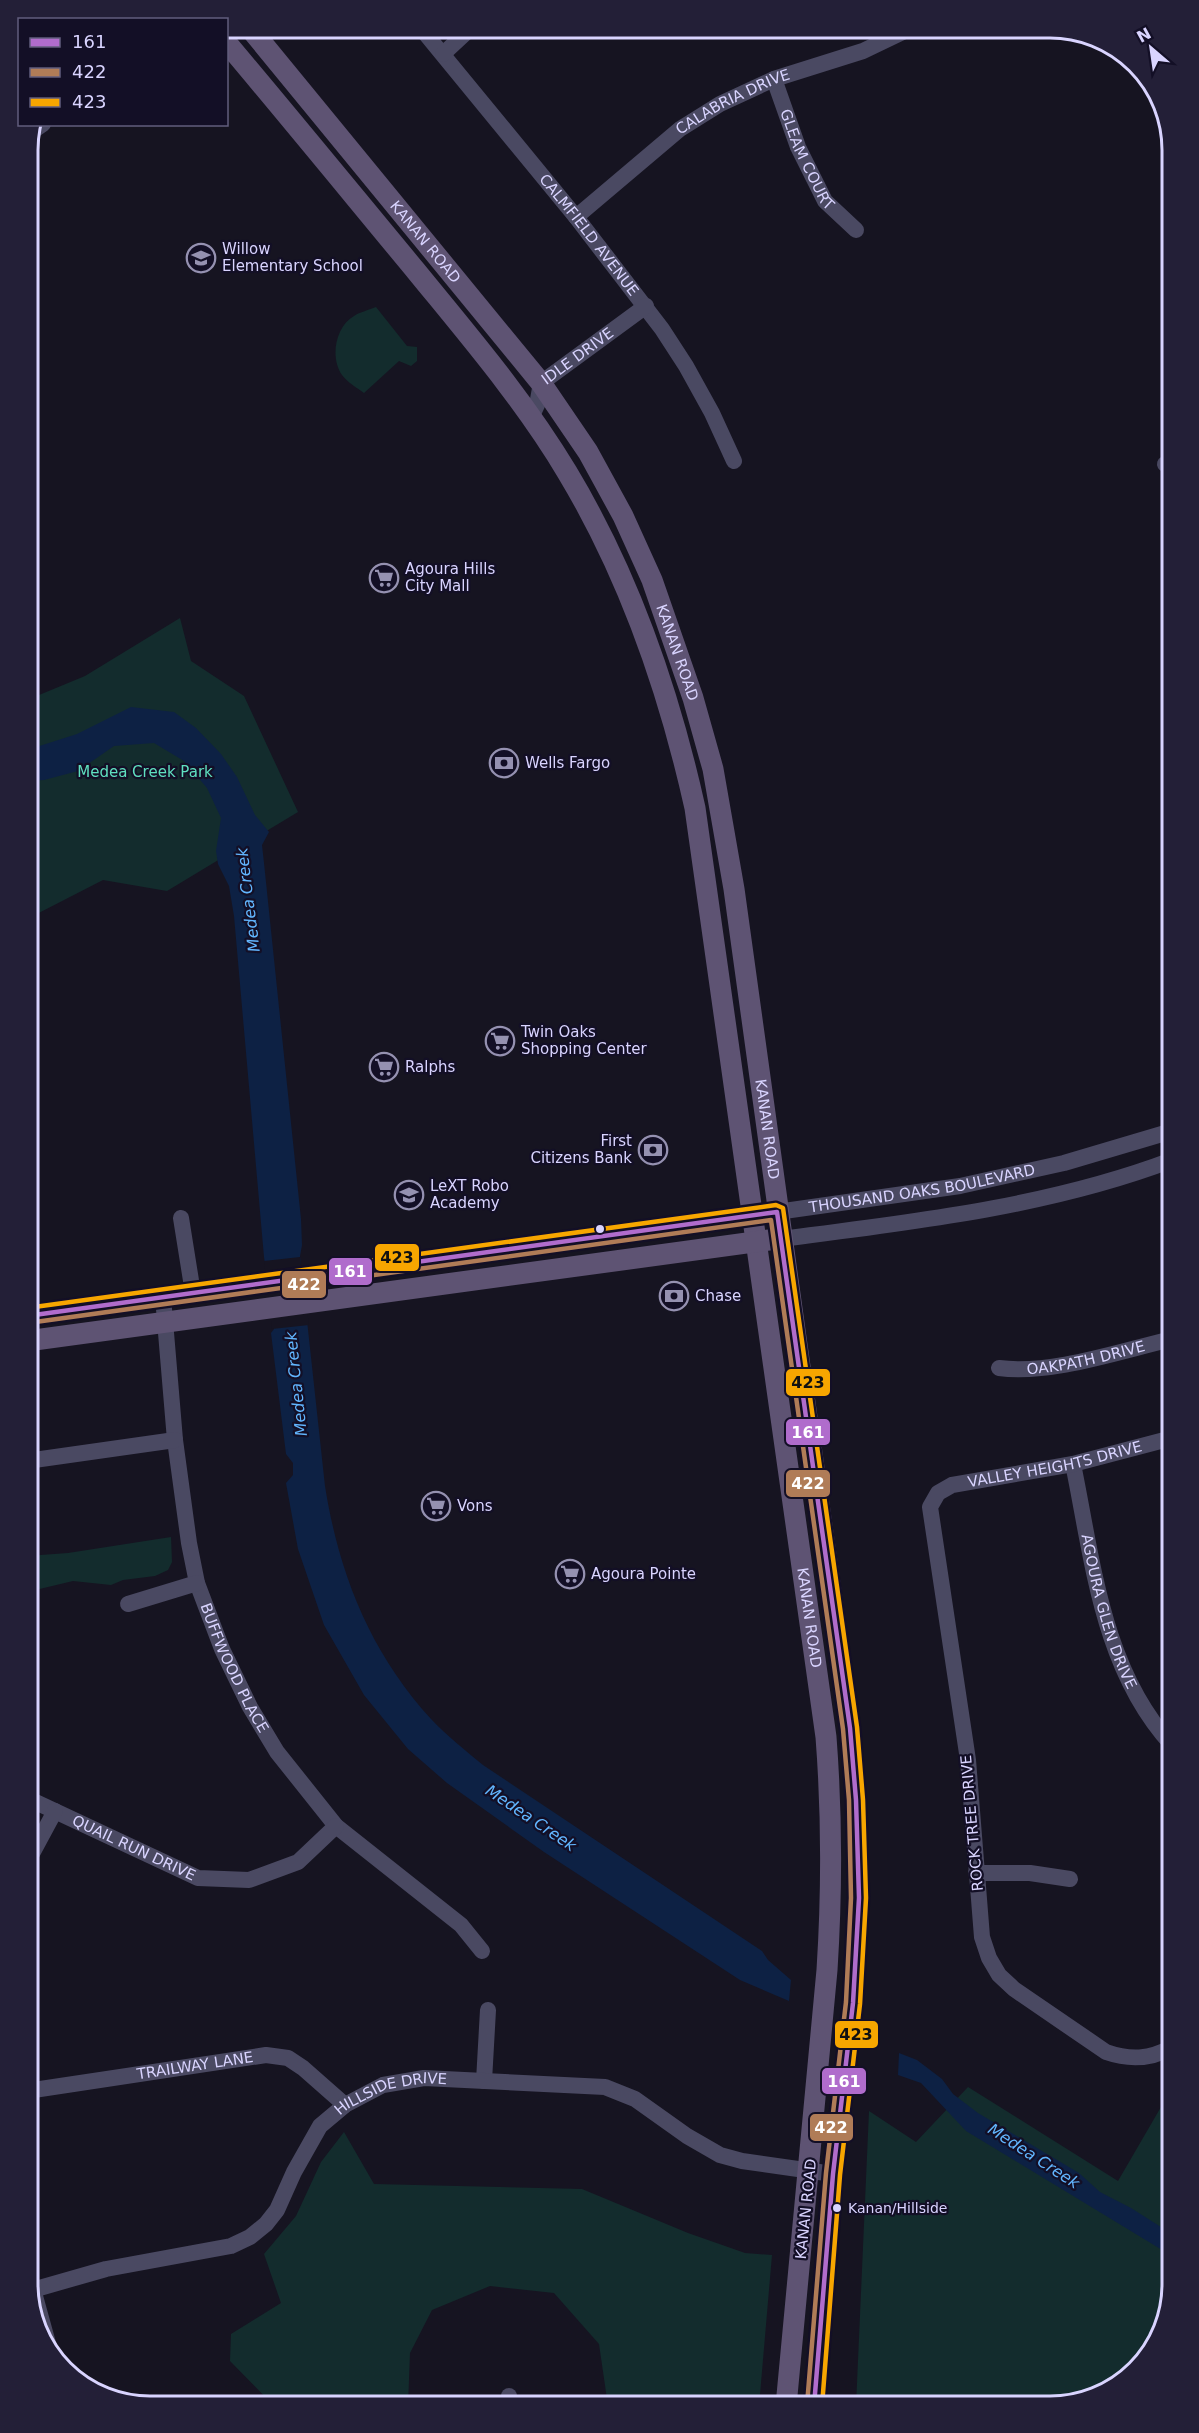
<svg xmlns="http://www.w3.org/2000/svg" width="1199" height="2433" font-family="'DejaVu Sans',sans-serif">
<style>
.green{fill:#132c2d}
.water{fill:#0d2144}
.pier{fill:#161421}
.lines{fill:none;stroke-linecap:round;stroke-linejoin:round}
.minor{stroke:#4a4962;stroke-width:16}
.major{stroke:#5e5373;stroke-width:21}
.bus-1-casing{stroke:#130f26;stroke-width:9}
.bus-2-casing{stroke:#130f26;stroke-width:9}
.bus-3-casing{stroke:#130f26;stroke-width:9}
.bus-1{stroke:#b06ccc;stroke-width:4.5}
.bus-2{stroke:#b07c57;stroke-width:4.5}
.bus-3{stroke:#f7a600;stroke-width:4.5}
.bus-dot{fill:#d9d4ff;stroke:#130f26;stroke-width:2}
.labels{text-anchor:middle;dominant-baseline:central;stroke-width:4.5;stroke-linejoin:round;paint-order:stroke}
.bus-label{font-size:14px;fill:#d9d4ff;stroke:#130f26;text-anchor:start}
.street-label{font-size:15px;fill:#d9d4ff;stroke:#130f26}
.poi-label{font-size:15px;fill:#d9d4ff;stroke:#130f26;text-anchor:start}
.park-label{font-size:15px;fill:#5fe0c0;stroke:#130f26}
.water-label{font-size:16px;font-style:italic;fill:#62b6ff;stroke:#130f26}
.rim{fill:none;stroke:#d9d4ff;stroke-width:3}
.line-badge{stroke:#130f26;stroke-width:2}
.badge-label{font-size:16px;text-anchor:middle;font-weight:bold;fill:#fff}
.pale-badge-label{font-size:16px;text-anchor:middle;font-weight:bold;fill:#111}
</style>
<rect width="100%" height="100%" fill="#161421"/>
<path class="green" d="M376,307L407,346L417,347V361L411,366L399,361L364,393C357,388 347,382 342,375C330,358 335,327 354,316C360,312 369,310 376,307Z
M180,618L191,661L244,696L298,812L167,891L103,880L27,919V700L85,676Z
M171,1537L172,1562L168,1570L155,1576L123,1580L111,1585L73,1581L27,1592V1556L68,1553Z
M968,2087L1118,2181L1172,2088V2283L1151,2352L1096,2397L1049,2406H856L869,2111L916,2142Z
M344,2132L374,2184L582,2189L688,2233L745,2253L772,2255L759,2406H608L599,2344L554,2293L490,2286L432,2310L410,2353L408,2406H274L230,2361L231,2334L281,2303L264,2254L296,2216L321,2162Z"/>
<path class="water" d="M131,707L174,712L196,728L221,754L237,777L255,815L269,832L262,845L264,863L301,1219L302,1245L300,1256L325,1486C339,1574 370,1652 431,1719C447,1736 465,1750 483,1765L762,1951L768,1960L791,1980L789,2001L740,1980L544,1852L447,1783L408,1749L364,1695L324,1625L298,1549L286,1483L293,1475V1463L286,1454L271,1333L274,1329L264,1257L234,916L229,886L218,864L216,851L221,818L207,788L184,761L154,743L114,746L78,771L44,780L27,781V750L77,734Z
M899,2053L917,2060L942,2079L953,2094L978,2113L1079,2173L1100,2192L1131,2208L1172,2234V2256L966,2131L921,2083L898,2075Z"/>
<path class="pier" d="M300,1257L309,1325L272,1329L264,1261Z"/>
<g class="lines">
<g class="minor">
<path id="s1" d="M420,27L576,217L662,329L686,366L712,413L734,461"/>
<path d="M443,54L472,27"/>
<path id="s2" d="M774,79L798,147L825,201L856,230"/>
<path d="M30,133L43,124"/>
<path id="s3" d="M576,217L680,129L720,104L774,79L863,51L913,27"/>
<path id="s4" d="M531,418L537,405L541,383L646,306"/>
<path d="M1165,464L1172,466"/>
<path id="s5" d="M777,1212L960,1186L1064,1163L1172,1131"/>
<path d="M181,1218L193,1293"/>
<path d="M781,1239C912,1222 1048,1207 1172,1160"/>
<path id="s6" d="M163,1297L175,1440L189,1543L197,1583L222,1649L250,1707L277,1752L336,1826L461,1925L482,1951"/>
<path id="s7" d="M999,1368C1051,1375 1120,1351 1172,1339"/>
<path d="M27,1461L175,1440"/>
<path id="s8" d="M1073,1464C1093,1561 1102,1669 1172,1745"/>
<path d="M128,1604L197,1583"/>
<path id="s9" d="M27,1798L198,1878L249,1880L298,1862L336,1826"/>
<path d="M27,1863L55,1811"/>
<path d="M976,1873H1030L1070,1879"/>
<path id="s10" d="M1172,2047C1150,2060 1129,2060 1106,2052L1014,1989L999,1975L989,1958L982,1937L968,1760L930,1507L938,1493L952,1485L1073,1464L1172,1438"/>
<path d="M484,2081L488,2010"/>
<path id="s11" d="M27,2091L266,2055L288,2058L303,2068L345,2105"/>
<path d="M33,2289L49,2347"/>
<path id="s12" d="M29,2291L106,2269L231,2246L250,2237L266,2224L277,2210L294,2172L320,2126L345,2105L383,2085L424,2078L605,2087L635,2099L687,2136L720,2155L742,2161L833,2174"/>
<path d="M509,2406V2396"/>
</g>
<g class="major">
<path id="s13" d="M249,27L541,383L588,452L623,516L652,580L693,698L713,769L734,889L850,1728L856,1800L859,1898L853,2003L833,2174L814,2406"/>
<path id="s14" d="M226,42C290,118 353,195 416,271C469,336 524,400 567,472C629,575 669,691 695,808L826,1737C832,1815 832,1892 827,1970L786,2406"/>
<path d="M27,1316L765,1214"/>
<path d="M27,1341L769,1240"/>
</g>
<g class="bus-1-casing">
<path id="bus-1" d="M27,1316L777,1212L850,1728L856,1800L859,1898L853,2003L833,2174L814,2406"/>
</g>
<g class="bus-2-casing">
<path id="bus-2" d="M28,1323L771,1220L843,1729L849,1800L851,1898L846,2002L826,2173L807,2405"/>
</g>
<g class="bus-3-casing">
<path id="bus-3" d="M27,1308L776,1205L783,1208L857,1727L863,1800L866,1898L860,2004L840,2175L822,2406"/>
</g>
<use href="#bus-1" class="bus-1"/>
<use href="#bus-2" class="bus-2"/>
<use href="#bus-3" class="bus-3"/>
</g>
<defs>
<g id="school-ring" transform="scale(1.5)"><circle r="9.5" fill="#130f26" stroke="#9591b1" stroke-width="1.5"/><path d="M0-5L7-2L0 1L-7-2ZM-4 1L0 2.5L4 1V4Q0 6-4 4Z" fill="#9591b1"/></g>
<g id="supermarket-ring" transform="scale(1.5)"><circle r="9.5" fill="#130f26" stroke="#9591b1" stroke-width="1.5"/><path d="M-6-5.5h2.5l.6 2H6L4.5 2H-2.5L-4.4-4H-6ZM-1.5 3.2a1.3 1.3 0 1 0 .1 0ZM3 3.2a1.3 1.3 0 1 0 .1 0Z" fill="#9591b1"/></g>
<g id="bank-ring" transform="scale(1.5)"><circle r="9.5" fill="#130f26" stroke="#9591b1" stroke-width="1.5"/><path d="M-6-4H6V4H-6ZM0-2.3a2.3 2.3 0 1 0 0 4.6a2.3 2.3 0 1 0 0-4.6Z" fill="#9591b1"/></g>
</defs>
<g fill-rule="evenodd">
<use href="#school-ring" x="201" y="258"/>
<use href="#supermarket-ring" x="384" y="578"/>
<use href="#bank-ring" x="504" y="763"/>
<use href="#supermarket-ring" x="500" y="1041"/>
<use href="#supermarket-ring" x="384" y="1067"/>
<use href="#bank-ring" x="653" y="1150"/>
<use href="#school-ring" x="409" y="1195"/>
<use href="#bank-ring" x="674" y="1296"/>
<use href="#supermarket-ring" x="436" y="1506"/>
<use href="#supermarket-ring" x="570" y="1574"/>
</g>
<g class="bus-dot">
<circle cx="600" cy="1229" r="5"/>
<circle cx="837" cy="2208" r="5"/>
</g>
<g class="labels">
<g class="bus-label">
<text x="848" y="2208">Kanan/Hillside</text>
</g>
<g class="street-label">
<text stroke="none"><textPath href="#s3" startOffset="196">CALABRIA DRIVE</textPath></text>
<text stroke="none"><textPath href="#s2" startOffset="87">GLEAM COURT</textPath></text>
<text stroke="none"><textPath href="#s1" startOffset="268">CALMFIELD AVENUE</textPath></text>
<text stroke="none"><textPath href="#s13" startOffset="278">KANAN ROAD</textPath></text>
<text stroke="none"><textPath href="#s4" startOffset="82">IDLE DRIVE</textPath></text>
<text stroke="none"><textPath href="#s13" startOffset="764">KANAN ROAD</textPath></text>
<text stroke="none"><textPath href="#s13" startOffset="1250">KANAN ROAD</textPath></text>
<text stroke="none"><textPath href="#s5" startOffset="147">THOUSAND OAKS BOULEVARD</textPath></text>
<text stroke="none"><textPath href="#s7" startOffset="88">OAKPATH DRIVE</textPath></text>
<text stroke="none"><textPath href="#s10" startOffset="813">VALLEY HEIGHTS DRIVE</textPath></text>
<text stroke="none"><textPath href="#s8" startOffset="152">AGOURA GLEN DRIVE</textPath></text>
<text stroke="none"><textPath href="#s14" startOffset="1728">KANAN ROAD</textPath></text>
<text stroke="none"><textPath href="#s6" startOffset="381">BUFFWOOD PLACE</textPath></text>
<text transform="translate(972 1823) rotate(-95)">ROCK TREE DRIVE</text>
<text stroke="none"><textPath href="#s9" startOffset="118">QUAIL RUN DRIVE</textPath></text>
<text stroke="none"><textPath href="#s11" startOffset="170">TRAILWAY LANE</textPath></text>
<text stroke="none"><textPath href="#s12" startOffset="442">HILLSIDE DRIVE</textPath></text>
<text transform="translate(806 2209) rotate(-84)">KANAN ROAD</text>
</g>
<g class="poi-label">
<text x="222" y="249">Willow<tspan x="222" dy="17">Elementary School</tspan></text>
<text x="405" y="569">Agoura Hills<tspan x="405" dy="17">City Mall</tspan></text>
<text x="525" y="763">Wells Fargo</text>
<text x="521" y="1032">Twin Oaks<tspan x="521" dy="17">Shopping Center</tspan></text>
<text x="405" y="1067">Ralphs</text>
<text x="632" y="1141" text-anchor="end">First<tspan x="632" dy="17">Citizens Bank</tspan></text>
<text x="430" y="1186">LeXT Robo<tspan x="430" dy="17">Academy</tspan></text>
<text x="695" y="1296">Chase</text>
<text x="457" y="1506">Vons</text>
<text x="591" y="1574">Agoura Pointe</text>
</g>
<g class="park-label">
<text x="145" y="772">Medea Creek Park</text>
</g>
<g class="water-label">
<text transform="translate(248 900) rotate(-97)">Medea Creek</text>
<text transform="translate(296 1384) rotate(-96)">Medea Creek</text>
<text transform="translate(531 1818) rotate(34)">Medea Creek</text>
<text transform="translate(1034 2156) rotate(33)">Medea Creek</text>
</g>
</g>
<path d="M0 0H1199V2433H0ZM150 38H1050A112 112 0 0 1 1162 150V2284A112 112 0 0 1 1050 2396H150A112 112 0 0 1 38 2284V150A112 112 0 0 1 150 38Z" fill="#231f37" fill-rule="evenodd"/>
<path class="rim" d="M150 38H1050A112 112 0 0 1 1162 150V2284A112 112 0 0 1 1050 2396H150A112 112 0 0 1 38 2284V150A112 112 0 0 1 150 38Z"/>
<g class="line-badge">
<rect x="374" y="1243" width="46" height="29" rx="6" fill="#f7a600"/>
<rect x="328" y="1257" width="45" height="29" rx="6" fill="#b06ccc"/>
<rect x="281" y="1270" width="46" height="29" rx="6" fill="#b07c57"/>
<rect x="785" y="1368" width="46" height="29" rx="6" fill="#f7a600"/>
<rect x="785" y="1418" width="46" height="28" rx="6" fill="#b06ccc"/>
<rect x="785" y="1469" width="46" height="29" rx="6" fill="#b07c57"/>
<rect x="834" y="2020" width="45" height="29" rx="6" fill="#f7a600"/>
<rect x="821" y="2067" width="46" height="28" rx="6" fill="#b06ccc"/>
<rect x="809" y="2113" width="45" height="29" rx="6" fill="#b07c57"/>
</g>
<g class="badge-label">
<text x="350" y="1277">161</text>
<text x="304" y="1290">422</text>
<text x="808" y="1438">161</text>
<text x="808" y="1489">422</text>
<text x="844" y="2087">161</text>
<text x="831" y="2133">422</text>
</g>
<g class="pale-badge-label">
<text x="397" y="1263">423</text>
<text x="808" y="1388">423</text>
<text x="856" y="2040">423</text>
</g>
<rect x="18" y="18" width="210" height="108" fill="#130f26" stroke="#625e7d" stroke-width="1.5"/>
<rect x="30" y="38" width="30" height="9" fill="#b06ccc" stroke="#625e7d" stroke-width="1.5"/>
<text x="72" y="48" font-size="18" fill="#d9d4ff">161</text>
<rect x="30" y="68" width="30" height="9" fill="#b07c57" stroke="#625e7d" stroke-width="1.5"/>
<text x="72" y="78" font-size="18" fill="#d9d4ff">422</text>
<rect x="30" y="98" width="30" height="9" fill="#f7a600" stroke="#625e7d" stroke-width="1.5"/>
<text x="72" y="108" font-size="18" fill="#d9d4ff">423</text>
<g transform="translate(1151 48) rotate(331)" stroke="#130f26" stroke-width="4.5" paint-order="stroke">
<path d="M0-4.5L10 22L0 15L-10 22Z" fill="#d9d4ff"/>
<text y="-9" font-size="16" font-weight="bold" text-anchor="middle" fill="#d9d4ff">N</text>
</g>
</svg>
